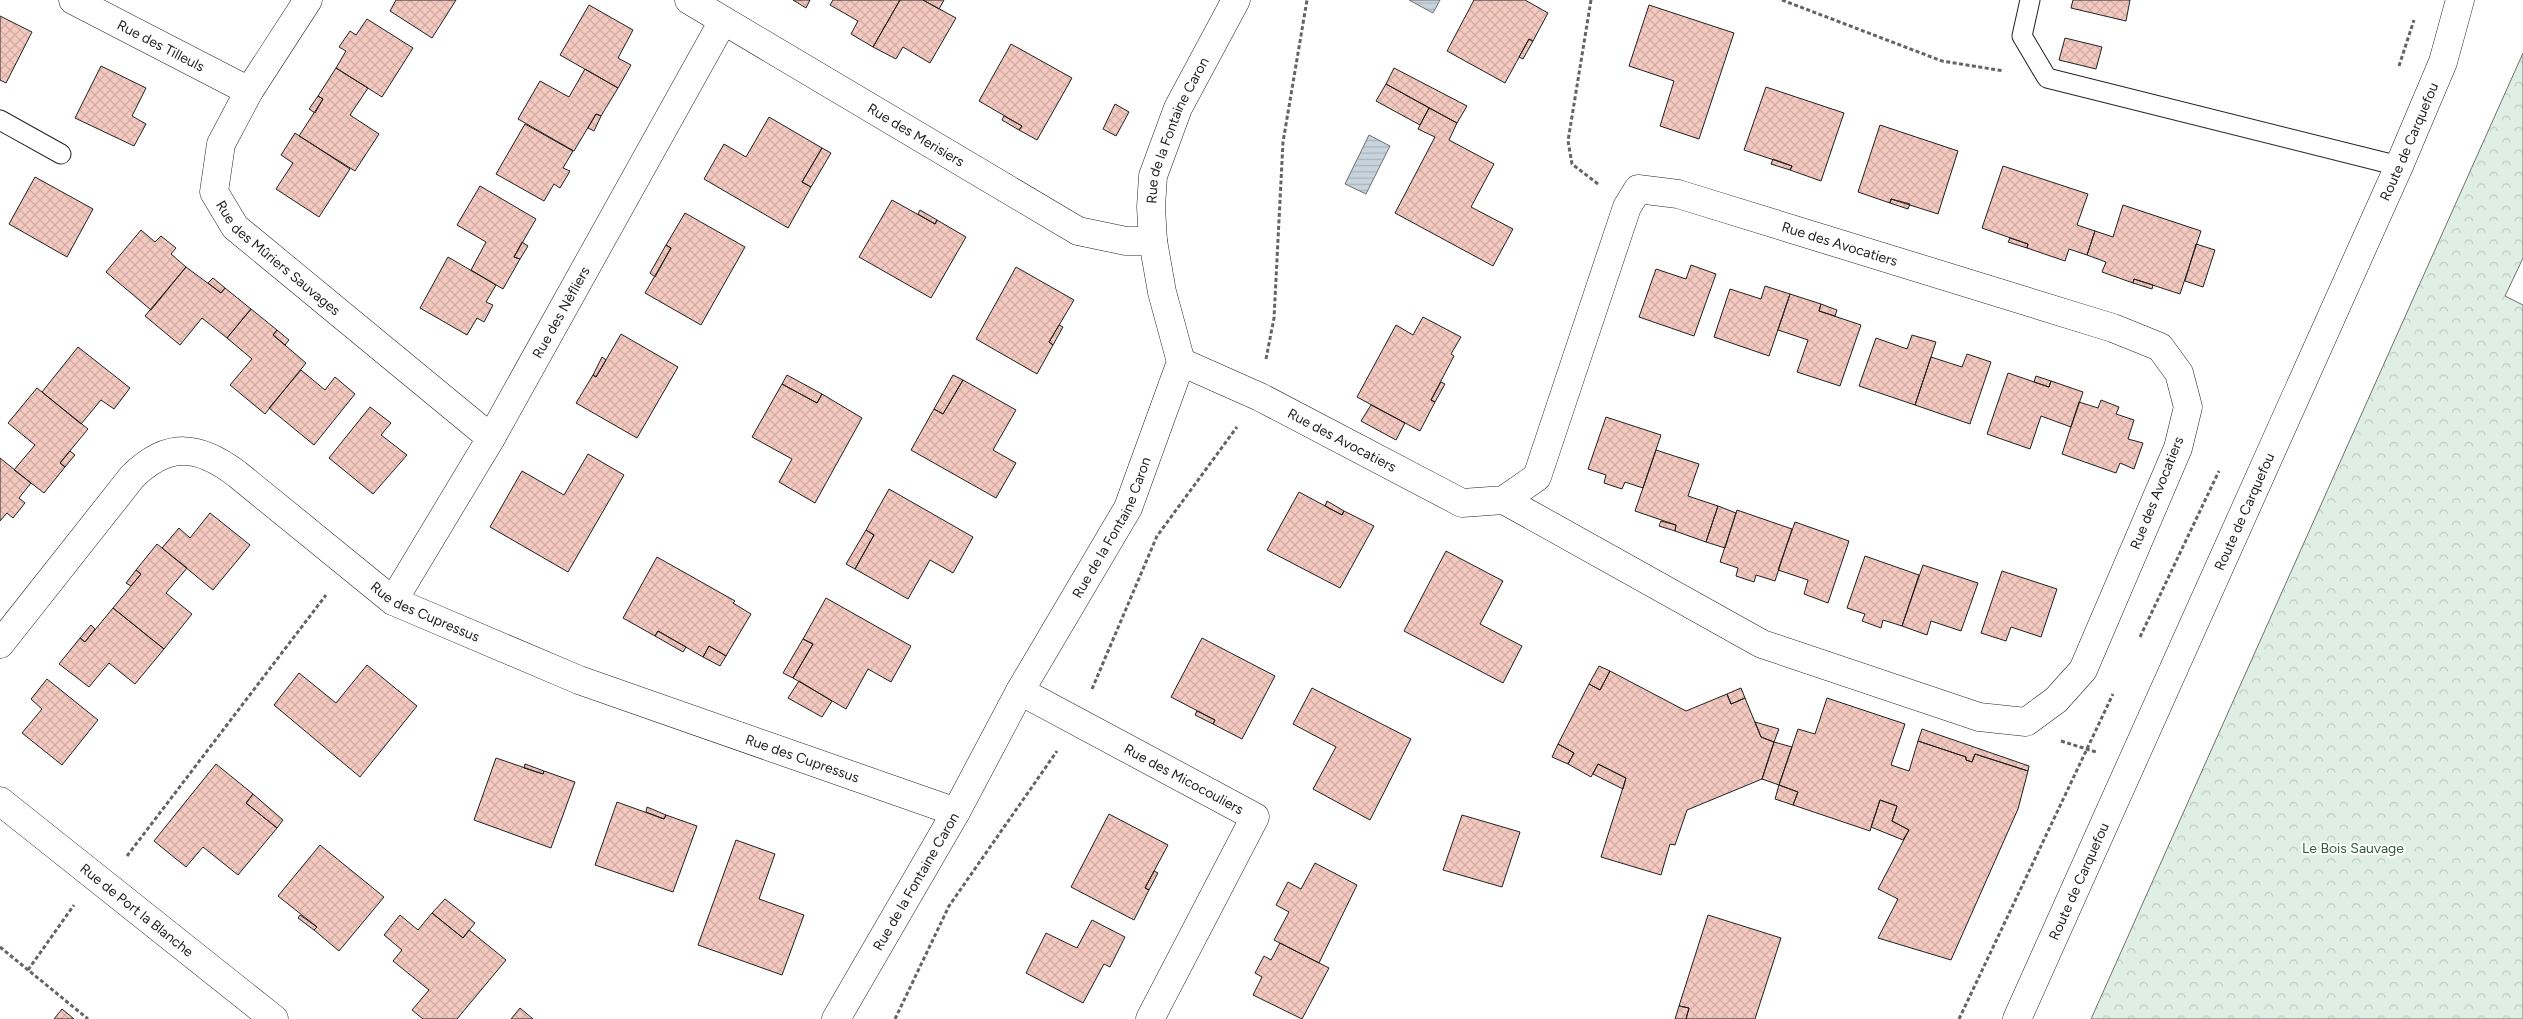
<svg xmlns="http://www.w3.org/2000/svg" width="2523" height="1019" font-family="Figtree,sans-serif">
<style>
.forest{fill:url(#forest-crowns);stroke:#6f6f6f}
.water{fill:url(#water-rules);stroke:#6f6f6f}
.building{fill:url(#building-cross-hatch);stroke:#222}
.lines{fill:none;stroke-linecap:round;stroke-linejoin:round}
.lane-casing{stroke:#222;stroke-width:21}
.street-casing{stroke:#222;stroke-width:29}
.secondary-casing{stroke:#222;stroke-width:29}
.path{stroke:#646464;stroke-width:3;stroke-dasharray:4 2.5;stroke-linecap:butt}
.lane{stroke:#fff;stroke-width:19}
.street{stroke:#fff;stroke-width:28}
.secondary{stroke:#fff;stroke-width:28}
.labels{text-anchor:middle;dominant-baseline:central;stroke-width:4;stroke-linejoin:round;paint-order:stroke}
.street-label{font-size:14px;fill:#222;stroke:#fff}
.park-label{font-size:14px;fill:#2f5e38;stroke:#fff}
</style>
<defs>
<pattern id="forest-crowns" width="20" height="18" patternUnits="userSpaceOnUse" patternTransform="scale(1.25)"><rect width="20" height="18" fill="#e0efe3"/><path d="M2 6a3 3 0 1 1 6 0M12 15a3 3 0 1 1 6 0" fill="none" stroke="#c0cdc2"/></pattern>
<pattern id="water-rules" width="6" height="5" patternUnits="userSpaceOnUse" patternTransform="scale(1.25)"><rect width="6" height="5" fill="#c7d3dd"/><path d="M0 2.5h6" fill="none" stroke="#abb5bd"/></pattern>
<pattern id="building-cross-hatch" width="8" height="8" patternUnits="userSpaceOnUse" patternTransform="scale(1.25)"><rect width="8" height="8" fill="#f3c9c0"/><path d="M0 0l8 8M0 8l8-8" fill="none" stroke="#d0aca5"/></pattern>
</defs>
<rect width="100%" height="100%" fill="#fff"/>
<path class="forest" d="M2523,53V258L2505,296L2523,305V1019H2091Z"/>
<path class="water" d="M1409,0H1440L1433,13Z
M1369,135L1390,146L1366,194L1345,184Z"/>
<path class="building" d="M396,0H456L432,38L390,11Z
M793,0H810L806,8Z
M833,0H900L873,47L851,34L858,21L830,5Z
M900,0H923L956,18L930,63L903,47L896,59L873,47Z
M923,0H944L939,9Z
M1474,0H1525L1548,13L1533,41L1529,39L1505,83L1447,51Z
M2073,0H2130L2126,21L2071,8Z
M589,5L633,30L618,58L631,65L618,88L560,55Z
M1649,5L1734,33L1699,139L1660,126L1674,81L1629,66Z
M0,16L32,32L6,83L0,80Z
M367,19L413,48L382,97L336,68L346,51L339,47L350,31L356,35Z
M2065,38L2102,47L2096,69L2059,60Z
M1529,39L1533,41L1523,59L1519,57Z
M1011,44L1072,78L1037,140L1019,130L1022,126L979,101Z
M101,66L146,88L132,116L146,124L134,146L75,118Z
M336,68L368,88L350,115L379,134L355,171L299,136L323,99L318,96Z
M1394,68L1467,106L1457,123L1386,84Z
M585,69L618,88L601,116L596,114L574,151L518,119L540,81L569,97Z
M1386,84L1429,108L1420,125L1376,101Z
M1766,87L1844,113L1821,181L1790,170L1792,166L1744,150Z
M318,96L323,99L315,113L309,109Z
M1115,104L1129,112L1116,136L1103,129Z
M1429,108L1457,123L1449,140L1494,164L1471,207L1513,229L1493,266L1395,213L1435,137L1418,129Z
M596,114L601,116L594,131L588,128Z
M1004,116L1022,126L1019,130L1002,120Z
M769,117L822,148L802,182L811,187L788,228L704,179L724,144L746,157Z
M525,124L573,151L563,168L570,171L560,188L554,184L544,201L496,174Z
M1880,125L1958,151L1938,214L1891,199L1890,203L1858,192Z
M295,133L350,169L319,217L276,189L293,163L281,155Z
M822,148L831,153L811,187L802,182Z
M1773,159L1792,166L1790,170L1771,164Z
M2003,166L2088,194L2077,225L2095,231L2087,255L2069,249L2065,261L2027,248L2028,244L1982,228Z
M35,177L93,209L67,257L9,224Z
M480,186L536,219L514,257L520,259L503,289L471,270L486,242L457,225Z
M1891,199L1910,204L1908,209L1890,203Z
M892,200L935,224L937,220L966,237L931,298L859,257Z
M2123,205L2201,231L2180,294L2134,279L2133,283L2102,272L2106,262L2087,255L2095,231L2113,237Z
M920,210L937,220L935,224L918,214Z
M685,213L745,247L701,325L645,293L671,248L666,245Z
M141,230L155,242L161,236L176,248L171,254L186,267L151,310L106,272Z
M2010,238L2028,244L2027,248L2008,242Z
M522,242L528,246L520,259L514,257Z
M2196,244L2215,250L2203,287L2185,281Z
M666,245L671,248L655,277L650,273Z
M448,257L496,285L486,302L493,305L484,322L477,318L467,335L420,308Z
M1691,265L1716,274L1694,336L1639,317L1656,269L1686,279Z
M186,267L221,293L225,288L251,309L227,338L202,318L180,345L145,316Z
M1016,267L1074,300L1049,342L1053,345L1037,374L976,339Z
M213,278L225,288L221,293L208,283Z
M2134,279L2153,285L2152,289L2133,283Z
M1765,286L1790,294L1769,356L1714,337L1730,289L1761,299Z
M1790,294L1821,304L1819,311L1861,325L1840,386L1797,372L1808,340L1778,330Z
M1821,304L1837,310L1835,316L1819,311Z
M251,309L277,330L273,335L306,363L265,414L230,385L252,359L227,338Z
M1423,317L1461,337L1451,354L1454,356L1431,400L1435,402L1420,431L1357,397L1396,325L1413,335Z
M1059,325L1063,327L1053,345L1049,342Z
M277,330L289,340L285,345L273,335Z
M621,334L678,367L637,438L576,403L593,375L596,377Z
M1912,335L1936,342L1915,405L1859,386L1876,338L1907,349Z
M78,347L130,388L114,409L101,400L81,424L42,392Z
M1967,354L1991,362L1970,424L1915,405L1931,357L1962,367Z
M602,357L606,360L596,377L593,375Z
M301,370L325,390L335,377L355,394L314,445L269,408Z
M2008,373L2049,387L2051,381L2083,392L2071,427L2041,416L2030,449L1987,434Z
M787,375L822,394L817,403L782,384Z
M953,375L963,380L943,414L934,409Z
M2036,376L2051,381L2049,387L2034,382Z
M963,380L1016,410L993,450L1016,463L996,498L911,450L934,409L943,414Z
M1441,382L1445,384L1435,402L1431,400Z
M782,384L817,403L822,394L862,418L815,503L779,482L792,459L752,437Z
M37,388L88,429L60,463L65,467L44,493L14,470L35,445L8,423Z
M2101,400L2119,407L2116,414L2134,420L2128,439L2143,443L2134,469L2120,463L2116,473L2062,454L2079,402L2098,408Z
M1371,405L1405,423L1396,440L1361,421Z
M370,407L391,423L381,435L407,455L373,494L329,458Z
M1606,417L1661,435L1643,488L1625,482L1622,489L1604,483L1606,475L1588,469Z
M1656,450L1699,464L1688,496L1718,506L1706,542L1675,531L1676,525L1635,511Z
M70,451L75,455L65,467L60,463Z
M588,454L624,475L568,572L490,527L522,471L564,495Z
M0,458L31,483L19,498L25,503L13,518L7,513L0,521Z
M889,489L973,537L953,573L930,560L908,599L855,569L874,535L866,530Z
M1299,492L1342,515L1344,511L1374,526L1340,588L1267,550Z
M1327,501L1344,511L1342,515L1325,506Z
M1718,506L1736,513L1725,548L1706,542Z
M1737,510L1792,529L1775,581L1756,575L1754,582L1736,576L1738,568L1720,562Z
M210,513L250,545L213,590L162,548L179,528L190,538Z
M1661,521L1676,525L1675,531L1659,526Z
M1795,522L1849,541L1828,603L1804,594L1808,580L1778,570Z
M866,530L874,535L855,569L846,564Z
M157,544L187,568L166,593L192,614L164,649L113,608L141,574L136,570Z
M1446,551L1503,581L1480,624L1522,646L1503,683L1404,631Z
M1865,556L1919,575L1902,626L1883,620L1881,628L1862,621L1865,614L1847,608Z
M657,557L735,601L733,603L751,614L726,656L709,646L703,657L658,631L655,636L623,618Z
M1923,565L1978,583L1961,631L1931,621L1927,635L1902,626Z
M136,570L141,574L131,586L126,583Z
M2002,571L2057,589L2041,637L2011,627L2006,641L1981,633Z
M826,598L911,646L891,682L868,669L846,709L793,678L813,644L803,639Z
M113,608L164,649L135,684L109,663L89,687L59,664L80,638L85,642Z
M91,625L95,629L85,642L80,638Z
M658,631L686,647L683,652L655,636Z
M1202,638L1275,676L1242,739L1213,724L1215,720L1171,697Z
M803,639L813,644L793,678L783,673Z
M709,646L726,656L720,666L703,657Z
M367,665L417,706L360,777L274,705L299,673L336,703Z
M1599,666L1610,671L1600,690L1589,684Z
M1610,671L1686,711L1727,694L1731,704L1745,698L1761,737L1774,742L1762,779L1687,810L1675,845L1670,844L1661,875L1601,857L1626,778L1598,764L1591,777L1568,764L1574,753L1558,744L1589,684L1600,690Z
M47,679L98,720L62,765L22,733L42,709L31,699Z
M799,681L832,701L822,717L788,698Z
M1312,688L1411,739L1370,820L1313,789L1336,747L1293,724Z
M1741,688L1745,698L1731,704L1727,694Z
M1827,698L1905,724L1891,765L1909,771L1918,741L1966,757V760L1972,762L1975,754L2028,771L2018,809L1951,960L1878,938L1898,899L1878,889L1909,830L1892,821L1897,806L1880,800L1870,831L1793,805L1798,792L1779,785L1798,729L1815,734Z
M1197,711L1215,720L1213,724L1195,715Z
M1755,722L1779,729L1774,742L1761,737Z
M1922,729L2029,766L2028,771L1975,754L1972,762L1966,760V757L1918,741Z
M1774,742L1792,747L1779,785L1762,779Z
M1558,744L1574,753L1568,764L1552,757Z
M496,758L543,774L544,771L575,782L551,848L474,820Z
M216,764L253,794L246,803L277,828L238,875L203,847L186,867L154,841Z
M525,764L544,771L543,774L524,768Z
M1598,764L1626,778L1623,789L1593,774Z
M1779,785L1798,792L1793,805L1775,799Z
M253,794L283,820L277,828L246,803Z
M1880,800L1897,806L1892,821L1909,830L1903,840L1871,827Z
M617,802L664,819L666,815L697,826L673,892L595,865Z
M647,807L666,815L664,819L646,812Z
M1109,814L1168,845L1145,888L1149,890L1134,920L1071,887Z
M1462,815L1520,832L1502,887L1443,870Z
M736,840L775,854L759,899L804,915L782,975L698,945Z
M320,845L384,897L339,951L314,930L317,927L278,896Z
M1315,863L1357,885L1319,963L1274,940L1289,912L1276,905L1288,882L1301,889Z
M1154,871L1158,873L1149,890L1145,888Z
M445,899L475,923L463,938L432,913Z
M432,913L463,938L469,930L506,960L457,1019H423L412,1010L429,990L393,961L402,950L384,935L400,915L418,930Z
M300,915L317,927L314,930L298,918Z
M1708,915L1781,938L1755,1019H1686L1689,1008L1679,1006Z
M1092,920L1125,937L1110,967L1104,964L1083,1003L1026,973L1046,933L1077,948Z
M1280,943L1329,968L1302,1019L1253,995L1262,977L1255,973L1264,956L1271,960Z
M1679,1006L1689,1008L1686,1019H1675Z
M520,1008L533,1019H511Z
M62,1009L74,1019H54Z"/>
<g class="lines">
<g class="lane-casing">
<path id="lane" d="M2030,0L2022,36L2047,78L2399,166
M0,120L61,154"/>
</g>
<g class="street-casing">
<g id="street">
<path id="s1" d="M73,0L249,91"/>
<path id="s2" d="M308,0L249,91L221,144L214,192L235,227L491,438"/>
<path id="s3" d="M689,0L1078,231L1126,241H1153"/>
<path id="s4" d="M1181,362L1260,397L1462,503L1504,500L1537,477L1627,207L1638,189L1678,194L2113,328L2160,347L2179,373L2188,407L2178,448L2083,670L2056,700L2026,722L1979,717L1762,644L1504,500"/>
<path id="s5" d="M393,601L491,438L723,21"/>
<path id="s6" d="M0,644L132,477C168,441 199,445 237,474L393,601L579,680L956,812"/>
<path id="s7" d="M1020,691L1255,817L1150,1019"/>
<path id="s8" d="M0,801L274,1019"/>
<path id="s9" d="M836,1019L956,812L1020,691L1128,508L1181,362L1162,292L1153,241L1151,207L1153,176L1178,108L1236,0"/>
</g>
</g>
<g class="secondary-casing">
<g id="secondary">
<path id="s10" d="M2017,1019L2399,166L2443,62L2460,0"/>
</g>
</g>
<path class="path" d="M1591,0L1568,141L1572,164L1598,184
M1782,0L1942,61L2004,71
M2399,66L2414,20
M1266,359L1274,318L1283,142L1307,0
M2140,637L2219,471
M1092,689L1157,536L1237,427
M2061,741L2096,752
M127,856L326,595
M0,947L88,1019
M28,970L74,905
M895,1019L949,906L1057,751
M1959,1019L2113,694"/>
<use href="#lane" class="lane"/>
<use href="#street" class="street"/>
<use href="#secondary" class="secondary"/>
</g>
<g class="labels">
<g class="street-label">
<text stroke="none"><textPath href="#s1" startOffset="99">Rue des Tilleuls</textPath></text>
<text stroke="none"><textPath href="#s9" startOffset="984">Rue de la Fontaine Caron</textPath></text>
<text stroke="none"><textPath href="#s3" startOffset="264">Rue des Merisiers</textPath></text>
<text stroke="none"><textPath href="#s10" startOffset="961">Route de Carquefou</textPath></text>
<text stroke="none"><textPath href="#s4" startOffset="912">Rue des Avocatiers</textPath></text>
<text stroke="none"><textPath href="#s2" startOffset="310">Rue des Mûriers Sauvages</textPath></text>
<text stroke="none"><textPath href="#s5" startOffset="334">Rue des Nèfliers</textPath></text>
<text stroke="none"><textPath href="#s4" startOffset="179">Rue des Avocatiers</textPath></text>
<text transform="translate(2157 493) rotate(-68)">Rue des Avocatiers</text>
<text stroke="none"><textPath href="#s10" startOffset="556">Route de Carquefou</textPath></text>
<text stroke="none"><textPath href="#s9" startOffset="564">Rue de la Fontaine Caron</textPath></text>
<text stroke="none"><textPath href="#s6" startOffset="566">Rue des Cupressus</textPath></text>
<text stroke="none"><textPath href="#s6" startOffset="971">Rue des Cupressus</textPath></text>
<text stroke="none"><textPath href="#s7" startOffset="186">Rue des Micocouliers</textPath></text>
<text stroke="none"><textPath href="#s9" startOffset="159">Rue de la Fontaine Caron</textPath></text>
<text stroke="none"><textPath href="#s10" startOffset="151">Route de Carquefou</textPath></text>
<text stroke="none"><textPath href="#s8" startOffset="175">Rue de Port la Blanche</textPath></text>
</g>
<g class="park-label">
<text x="2353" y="848">Le Bois Sauvage</text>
</g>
</g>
</svg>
